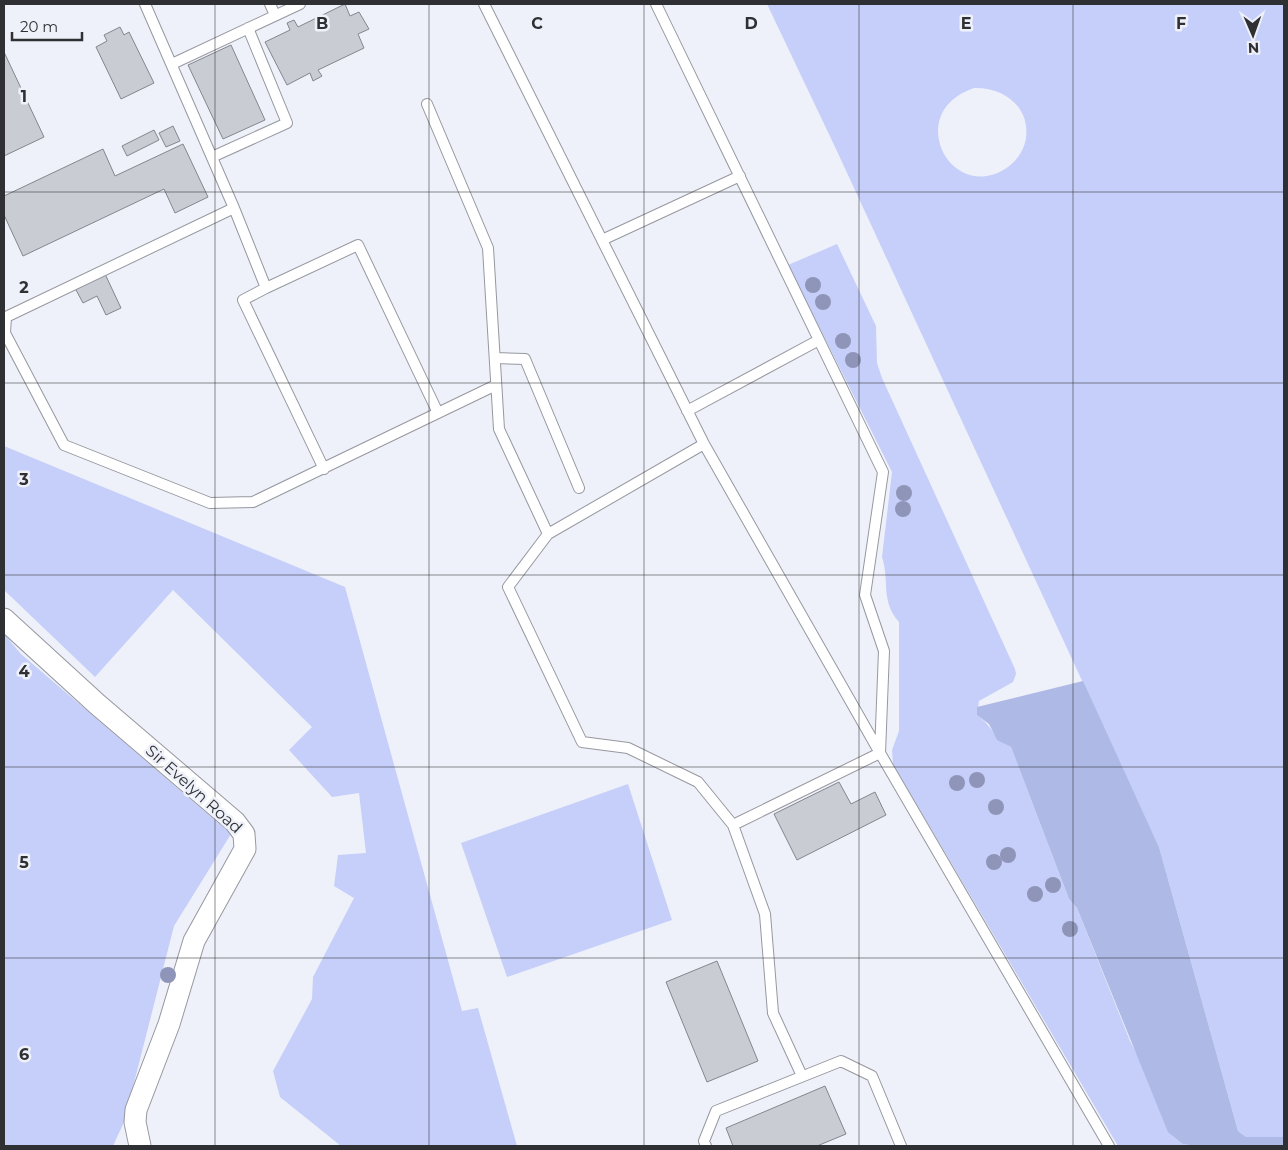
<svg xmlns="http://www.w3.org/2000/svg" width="1288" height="1150" font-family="Montserrat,sans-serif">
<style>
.green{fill:#c5cff9;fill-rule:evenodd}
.forest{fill:#aeb9e5}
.building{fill:#caccd4;stroke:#84868d}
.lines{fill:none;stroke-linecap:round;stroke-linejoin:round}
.service-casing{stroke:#9698a0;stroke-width:12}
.minor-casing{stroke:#9698a0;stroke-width:23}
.service{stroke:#fff;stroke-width:10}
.minor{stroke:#fff;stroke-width:21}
.tree{fill:#8f95b8}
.grid{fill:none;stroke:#2f3033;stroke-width:1;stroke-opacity:0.55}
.labels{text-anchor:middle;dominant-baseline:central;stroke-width:5;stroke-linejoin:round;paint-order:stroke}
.street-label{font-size:16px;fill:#2f3033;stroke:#eef1f9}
.grid-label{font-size:16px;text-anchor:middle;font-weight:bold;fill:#2f3033;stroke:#eef1f9;stroke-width:5;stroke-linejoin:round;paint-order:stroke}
</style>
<rect width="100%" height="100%" fill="#eef1f9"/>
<path class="green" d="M767,4H1284V1137H1246L1238,1131L1159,847L836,149ZM974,88C1003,87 1030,106 1026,138C1024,151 1016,162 1005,169C950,203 903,112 974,88Z
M837,244L876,326L877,363L882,378L1015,669L1016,674L1013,682L979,701L977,715C994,727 991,737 1011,747L1069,899L1077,908L1130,1041L1183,1144L1195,1146H1118L893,764L892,750L899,731V622C880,600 890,582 882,557L892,472L788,265Z
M4,446L345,587L462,1011L478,1008L517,1146H341L280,1097L273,1071L312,999L313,977L354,898L334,886L338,855L366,853L359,793L332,797L289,750L312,727L173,590L95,677L4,590Z
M4,634L21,654L231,834L174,926L124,1122L113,1146H4Z
M628,784L672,920L507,977L461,843Z"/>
<path class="forest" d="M1083,681L1159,847L1238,1131L1246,1137H1284V1146H1195L1183,1144L1168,1132L1077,908L1069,899L1011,747L997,740L989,724L977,715V707Z"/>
<path class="building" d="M345,4L350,16L359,12L369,29L358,34L364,48L318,70L322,76L313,81L310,73L287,85L265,42L290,30L287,23L294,20L298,27Z
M120,27L124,35L129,32L154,83L121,99L96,47L107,41L104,35Z
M231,45L265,120L223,139L188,65Z
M4,52L44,137L4,156Z
M173,126L180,141L166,147L159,133Z
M154,130L159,140L127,156L122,146Z
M183,144L208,197L175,213L164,189L23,256L4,215V196L103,149L115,176Z
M105,274L121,308L106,315L97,296L83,303L75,288Z
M839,782L851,804L875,792L886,815L797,860L774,814Z
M717,961L758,1061L707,1082L666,982Z
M825,1086L846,1134L817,1146H733L726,1128Z"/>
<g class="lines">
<g class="service-casing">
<path id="service" d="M145,4L234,208L6,317L5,333L64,445L210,503L253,502L496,385
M270,4L275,15
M484,4L704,444L880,753L1109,1146
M656,4L883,472L865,595L884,651L880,753L733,825
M172,64L300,4
M427,104L488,248L499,429L548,534L508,587L582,742L628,748L698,782L733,825L765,914L773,1013L802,1076
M212,157L287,123L248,28
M234,208L266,288L358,245L438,413
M602,240L740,176
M266,288L243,300L324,469
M495,358L525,359L579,488
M687,411L819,340
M548,534L704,444
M706,1146L704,1141L716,1111L841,1061L872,1076L901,1146"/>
</g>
<g class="minor-casing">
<path id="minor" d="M4,619L97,704L235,822L244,834L245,849L194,941L169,1024L136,1110L135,1122L140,1146"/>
</g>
<use href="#service" class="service"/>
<use href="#minor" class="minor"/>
</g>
<g class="tree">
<circle cx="813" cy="285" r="8"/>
<circle cx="823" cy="302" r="8"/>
<circle cx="843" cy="341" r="8"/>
<circle cx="853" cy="360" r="8"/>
<circle cx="904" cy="493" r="8"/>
<circle cx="903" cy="509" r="8"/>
<circle cx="977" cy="780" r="8"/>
<circle cx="957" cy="783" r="8"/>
<circle cx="996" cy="807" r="8"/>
<circle cx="1008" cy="855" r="8"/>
<circle cx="994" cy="862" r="8"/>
<circle cx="1053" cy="885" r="8"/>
<circle cx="1035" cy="894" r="8"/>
<circle cx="1070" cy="929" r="8"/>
<circle cx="168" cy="975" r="8"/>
</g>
<path class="grid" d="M215,4V1146M429,4V1146M644,4V1146M859,4V1146M1073,4V1146M4,192H1284M4,383H1284M4,575H1284M4,767H1284M4,958H1284"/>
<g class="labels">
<g class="street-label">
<text transform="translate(194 789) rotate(42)">Sir Evelyn Road</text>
</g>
</g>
<g class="grid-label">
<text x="322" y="29">B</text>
<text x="537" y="29">C</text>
<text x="751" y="29">D</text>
<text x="966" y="29">E</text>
<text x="1181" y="29">F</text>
<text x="24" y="102">1</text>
<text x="24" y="293">2</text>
<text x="24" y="485">3</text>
<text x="24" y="677">4</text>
<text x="24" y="868">5</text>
<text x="24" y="1060">6</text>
</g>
<rect width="1288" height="1150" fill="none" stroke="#2f3033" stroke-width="10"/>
<g transform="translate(1253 35) rotate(178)" stroke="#eef1f9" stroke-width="4" paint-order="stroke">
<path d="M0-4L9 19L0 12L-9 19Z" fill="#2f3033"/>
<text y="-8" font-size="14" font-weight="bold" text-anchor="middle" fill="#2f3033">N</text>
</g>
<path d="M12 32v8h70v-8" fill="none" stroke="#2f3033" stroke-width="2.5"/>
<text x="20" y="32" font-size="15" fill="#2f3033" stroke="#eef1f9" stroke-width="4" paint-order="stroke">20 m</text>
</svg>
